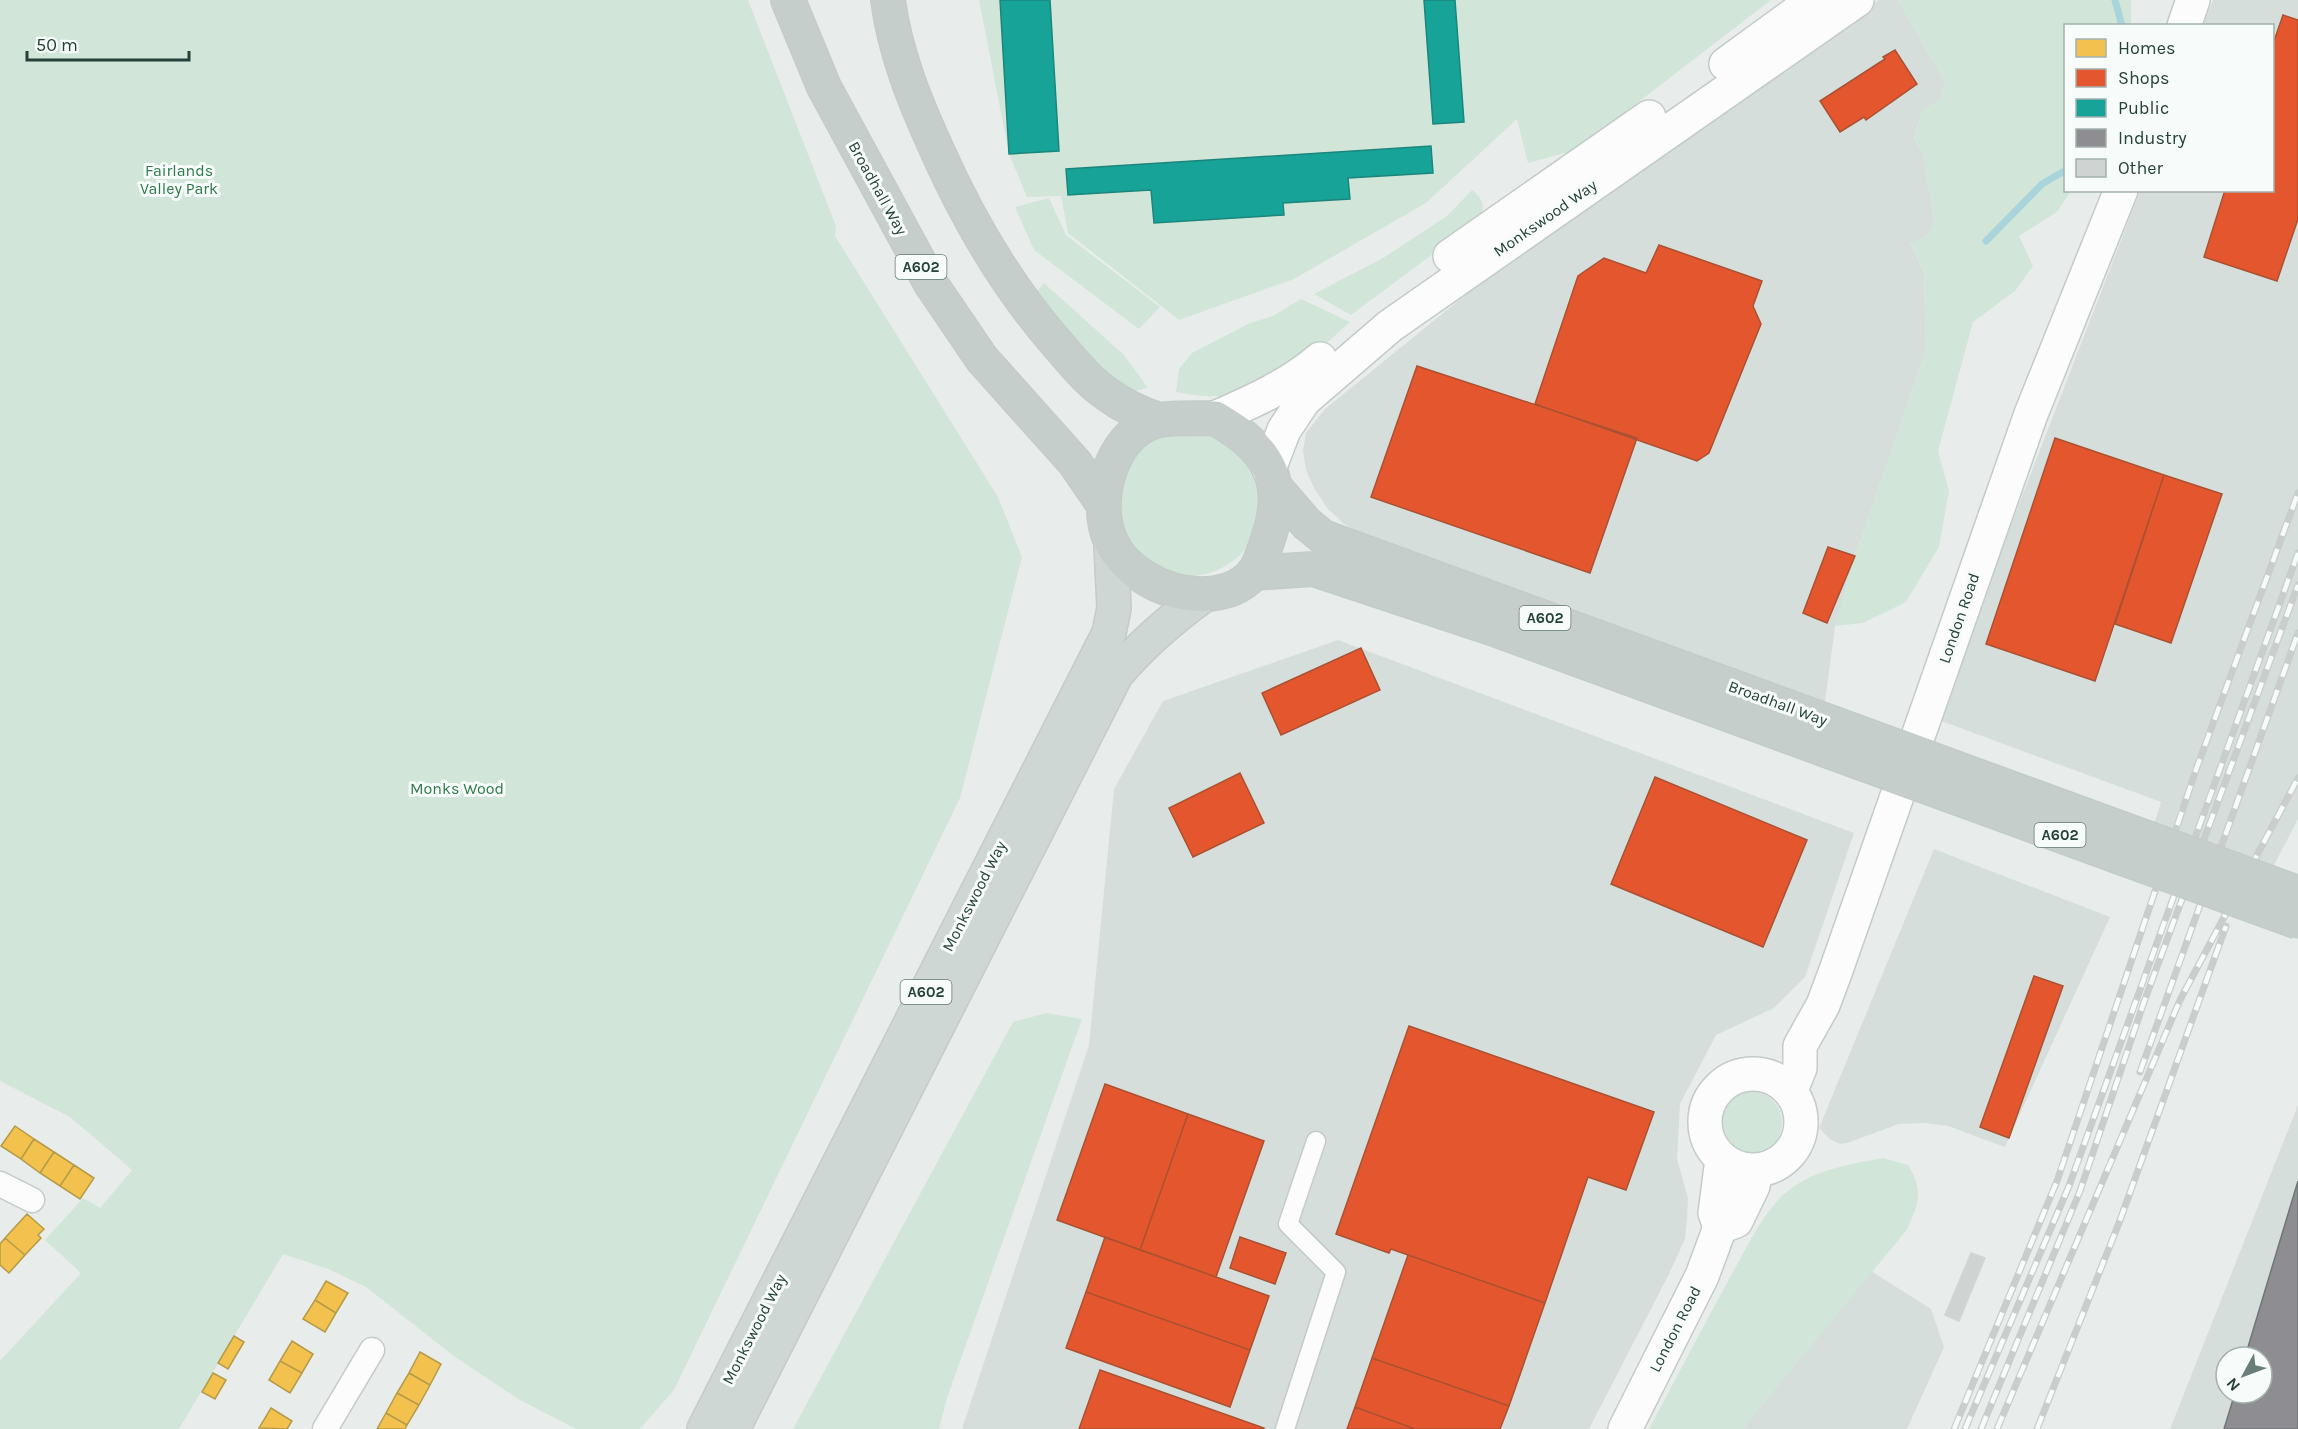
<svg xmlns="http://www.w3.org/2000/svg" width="2298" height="1429" font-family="Karla,sans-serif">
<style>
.built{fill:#d6dedb;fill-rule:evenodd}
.green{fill:#d1e6d8}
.homes{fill:#f2c14e;stroke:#b49b48;stroke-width:1.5}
.shops{fill:#e4572e;stroke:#aa5132;stroke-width:1.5}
.public{fill:#17a398;stroke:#1b867c;stroke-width:1.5}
.industry{fill:#8d8d92;stroke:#6e7678;stroke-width:1.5}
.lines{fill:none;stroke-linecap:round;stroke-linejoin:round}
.stream{stroke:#a9d4db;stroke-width:7}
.building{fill:#cfd4d2;stroke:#d1d6d4;stroke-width:1.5}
.pedestrian-casing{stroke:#c5cac8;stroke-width:21}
.minor-casing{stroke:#c5cac8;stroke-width:27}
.secondary-casing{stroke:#c3cbc8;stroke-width:36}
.primary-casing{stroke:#c3ccc9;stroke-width:36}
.trunk-casing{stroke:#c3ccc9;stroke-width:36}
.pedestrian{stroke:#fcfcfc;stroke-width:18}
.minor{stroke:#fcfcfc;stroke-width:24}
.secondary{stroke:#fcfcfc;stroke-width:33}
.primary{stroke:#cfd7d5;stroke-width:33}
.trunk{stroke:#c6cecc;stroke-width:33}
.rail-casing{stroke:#c9cdcc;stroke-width:7}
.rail{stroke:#f7fbf9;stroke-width:4.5;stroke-dasharray:14;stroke-linecap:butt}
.trunk-bridge-casing{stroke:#c3ccc9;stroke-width:36;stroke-linecap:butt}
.trunk-bridge{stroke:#c6cecc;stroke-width:33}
.labels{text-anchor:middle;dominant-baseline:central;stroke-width:6;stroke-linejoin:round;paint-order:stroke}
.shield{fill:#f7fbf9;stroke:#637a73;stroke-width:1.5}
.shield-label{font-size:15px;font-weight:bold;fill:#24423a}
.park-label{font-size:16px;fill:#2d7a4b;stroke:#f7fbf9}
.street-label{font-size:16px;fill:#24423a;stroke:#f7fbf9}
</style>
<rect width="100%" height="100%" fill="#e8edeb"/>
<path class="built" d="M1879,0H1898L1946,83L1940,100L1922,111L1914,138L1923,153L1935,222L1926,237L1911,244L1924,273L1926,351L1855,556L1835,627L1825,702L1365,536L1344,524L1328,509L1314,488L1306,470L1303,450L1306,433L1325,409L1490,275Z
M2213,0H2298V819L2273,867L2153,827L2161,802L1936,719L2140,191L2272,190V26L2203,25Z
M1338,640L1854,833L1805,977L1774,1008L1716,1035L1680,1104L1677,1159L1688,1198L1687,1219L1685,1239L1669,1274L1589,1429H962L1089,1045L1114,789L1163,701Z
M1934,849L2110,917L2005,1147L1948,1126L1925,1123L1899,1124L1847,1143L1840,1144L1830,1139L1819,1128Z
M2298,1105V1429H2170ZM2226,1357H2262V1393H2226Z
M1871,1271L1931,1309L1944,1347L1907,1429H1742Z"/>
<path class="green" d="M0,0H748L836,226L835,236L998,497L1022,557L960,798L674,1390L640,1429H576L518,1399L455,1357L366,1287L328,1269L283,1254L179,1429H0V1361L81,1273L45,1240L83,1198L100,1208L132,1170L70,1117L0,1081Z
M979,0H1771L1576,150L1528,163L1517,119L1426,203L1294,279L1179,320L1068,233L1061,196L1027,197L1009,154Z
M1898,0H2131V25L2066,26V190L2071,191L2057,212L2019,236L2033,266L2015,291L1973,322L1938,451L1949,491L1939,547L1906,602L1863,623L1835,626L1855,556L1926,351L1924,273L1911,243L1926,237L1935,221L1923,154L1914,139L1922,111L1940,100L1946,83Z
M1472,190C1482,198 1485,204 1481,218L1351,315L1314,294L1383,258L1447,216Z
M1049,198L1066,235L1160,307L1139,329L1034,250L1015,207Z
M1044,283L1124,355L1148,388L1130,392L1108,382L1034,295Z
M1301,299L1350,322C1295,372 1255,409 1176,392L1179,369L1192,353L1250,323L1273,316Z
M1117 504a72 72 0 1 1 144 0a72 72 0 1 1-144 0Z
M1046,1013L1082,1019L947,1398L939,1429H793L1013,1022Z
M1718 1123a32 32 0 1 1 64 0a32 32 0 1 1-64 0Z
M1883,1158L1908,1165C1924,1190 1919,1205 1906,1231L1742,1429H1649C1677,1376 1705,1323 1734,1270C1750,1242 1767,1203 1796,1185C1823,1168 1852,1164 1883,1158Z"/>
<path class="homes" d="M15,1126L34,1139L21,1159L1,1146Z
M34,1139L54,1152L40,1173L21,1159Z
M54,1152L74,1165L60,1186L40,1173Z
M74,1165L94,1178L80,1199L60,1186Z
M27,1214L44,1229L38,1235L41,1238L25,1255L5,1238Z
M5,1238L25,1255L9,1273L0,1265V1244Z
M326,1281L348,1293L336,1313L315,1300Z
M315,1300L336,1313L325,1332L303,1319Z
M234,1336L244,1342L228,1369L218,1363Z
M292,1341L313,1354L302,1373L280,1361Z
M420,1352L441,1364L430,1385L409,1373Z
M280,1361L302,1373L290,1393L269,1380Z
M213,1373L226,1380L215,1399L202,1392Z
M409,1373L430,1385L419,1405L397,1393Z
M397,1393L419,1405L407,1425L386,1413Z
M271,1408L292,1421L287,1429L259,1428Z
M386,1413L407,1425L405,1429H377Z"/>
<path class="shops" d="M2283,15L2298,20V219L2277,281L2204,257L2225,190H2272V47Z
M1895,50L1917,84L1866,120L1864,117L1840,132L1820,101L1885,59L1883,57Z
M1659,245L1762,281L1753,306L1761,324L1709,453L1697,461L1535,404L1578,276L1604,258L1646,273Z
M1417,366L1637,438L1590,573L1371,497Z
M2055,438L2164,475L2095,681L1986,644Z
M2164,475L2222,494L2171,643L2115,624Z
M1828,547L1855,556L1827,623L1803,613Z
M1361,648L1380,690L1281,735L1262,693Z
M1240,773L1264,823L1193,857L1169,808Z
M1655,777L1807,840L1763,947L1611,884Z
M2034,976L2063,986L2009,1138L1980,1127Z
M1409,1026L1654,1112L1626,1190L1588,1177L1545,1303L1391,1249L1389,1253L1336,1234Z
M1105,1084L1188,1114L1140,1250L1057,1220Z
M1188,1114L1264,1141L1216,1277L1140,1250Z
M1105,1237L1269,1296L1250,1350L1086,1292Z
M1240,1237L1286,1253L1275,1284L1230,1268Z
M1408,1255L1545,1303L1509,1406L1372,1358Z
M1086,1292L1250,1350L1230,1407L1066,1348Z
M1372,1358L1509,1406L1500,1429H1415L1355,1407Z
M1100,1370L1264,1428L1263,1429H1079Z
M1355,1407L1415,1429H1347Z"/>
<path class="public" d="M1000,0H1050L1059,151L1009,154Z
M1424,0H1455L1464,122L1433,124Z
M1431,146L1433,173L1348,178L1350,199L1283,203L1284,215L1154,223L1151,190L1068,195L1066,169Z"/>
<path class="industry" d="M2298,1181V1429H2224L2235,1393H2262V1357H2245Z"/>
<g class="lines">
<path class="stream" d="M2115,0L2122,26
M1986,241L2042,184L2066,170"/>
</g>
<path class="building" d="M1971,1253L1985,1258L1959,1321L1945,1315Z"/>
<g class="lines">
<g class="pedestrian-casing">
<path id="pedestrian" d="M1285,1429L1336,1272L1288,1224L1316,1141"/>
</g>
<g class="minor-casing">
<path id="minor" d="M0,1184L32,1200
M325,1429L372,1350"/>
</g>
<g class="secondary-casing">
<path id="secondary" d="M2184,26L2193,0
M1726,64L1814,0
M1450,256L1649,117
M1215,418C1254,401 1288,386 1320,359
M1269,469L1284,430L1304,400L1390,326L1857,0
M1705 1122a48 48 0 1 1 96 0a48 48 0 1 1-96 0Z
M1791,1090L1800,1068V1046L1823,1005L1835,973L2031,414L2121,190
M1720,1227L1736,1221L1753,1186L1756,1170
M1625,1429L1702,1276L1715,1241L1720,1227L1715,1213L1722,1159"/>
</g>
<g class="primary-casing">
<path id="primary" d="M704,1429L1109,633L1114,608L1111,546
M733,1429L1116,675C1142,644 1170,620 1203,596"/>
</g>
<g class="trunk-casing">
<path id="trunk" d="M788,0L824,87L931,284L982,359L1075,463L1103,504
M888,0C895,53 915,102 937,150C969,222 1007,287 1059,346C1073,362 1088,381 1107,394C1123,406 1141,414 1159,420
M1215,418C1237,431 1259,445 1270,470C1279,492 1276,515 1269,536C1265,548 1260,565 1253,574C1226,603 1177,597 1147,579C1126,566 1112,552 1106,527C1097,488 1115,430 1160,420C1177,417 1198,419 1215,418Z
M1275,487L1307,524L1323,537L1832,723
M1253,573L1313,569L1497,630L1823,749"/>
</g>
<use href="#pedestrian" class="pedestrian"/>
<use href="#minor" class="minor"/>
<use href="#secondary" class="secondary"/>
<use href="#primary" class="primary"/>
<use href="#trunk" class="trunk"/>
<g class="rail-casing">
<path id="rail" d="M2140,1072L2298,633
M1954,1429L2057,1181L2197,767L2298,493
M1965,1429L2069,1186L2298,553
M1981,1429L2080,1191L2144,1002L2298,585
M1997,1429L2180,1000L2298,778
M2037,1429L2119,1223L2226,926"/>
</g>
<use href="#rail" class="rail"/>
<g class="trunk-bridge-casing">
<path id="trunk-bridge" d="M1832,723L2298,893
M1823,749L2298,922"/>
</g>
<use href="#trunk-bridge" class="trunk-bridge"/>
</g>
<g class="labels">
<g class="shield">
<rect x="895.5" y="255" width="51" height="24" rx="4.5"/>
<rect x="1519.5" y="606" width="51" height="24" rx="4.5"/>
<rect x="2034.5" y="823" width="51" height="24" rx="4.5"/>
<rect x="900.5" y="980" width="51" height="24" rx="4.5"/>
</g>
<g class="shield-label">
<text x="921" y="267">A602</text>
<text x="1545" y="618">A602</text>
<text x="2060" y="835">A602</text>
<text x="926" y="992">A602</text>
</g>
<g class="park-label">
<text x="179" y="170">Fairlands<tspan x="179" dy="18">Valley Park</tspan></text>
<text x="457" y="788">Monks Wood</text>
</g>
<g class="street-label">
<text transform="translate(878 188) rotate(61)">Broadhall Way</text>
<text transform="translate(1545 218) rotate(-35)">Monkswood Way</text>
<text transform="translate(1959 618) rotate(-71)">London Road</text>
<text transform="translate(1778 703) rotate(20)">Broadhall Way</text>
<text transform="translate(974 896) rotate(-63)">Monkswood Way</text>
<text transform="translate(754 1329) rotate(-63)">Monkswood Way</text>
<text transform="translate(1675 1329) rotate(-63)">London Road</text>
</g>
</g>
<rect x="2064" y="24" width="210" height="168" fill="#f7fbf9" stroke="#a3b1ad" stroke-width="1.5"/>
<rect x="2076" y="39" width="30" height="18" fill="#f2c14e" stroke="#a3b1ad" stroke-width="1.5"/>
<text x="2118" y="54" font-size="18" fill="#24423a">Homes</text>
<rect x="2076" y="69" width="30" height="18" fill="#e4572e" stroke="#a3b1ad" stroke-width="1.5"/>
<text x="2118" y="84" font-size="18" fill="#24423a">Shops</text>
<rect x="2076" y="99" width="30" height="18" fill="#17a398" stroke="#a3b1ad" stroke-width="1.5"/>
<text x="2118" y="114" font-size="18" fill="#24423a">Public</text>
<rect x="2076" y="129" width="30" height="18" fill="#8d8d92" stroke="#a3b1ad" stroke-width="1.5"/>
<text x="2118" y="144" font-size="18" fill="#24423a">Industry</text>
<rect x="2076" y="159" width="30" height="18" fill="#cfd4d2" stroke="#a3b1ad" stroke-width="1.5"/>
<text x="2118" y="174" font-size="18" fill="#24423a">Other</text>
<g transform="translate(2244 1375) rotate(229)"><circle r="28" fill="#f7fbf9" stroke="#a3b1ad" stroke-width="1.5"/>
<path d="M0-4.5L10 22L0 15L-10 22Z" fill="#697e78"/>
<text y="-9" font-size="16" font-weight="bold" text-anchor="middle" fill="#24423a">N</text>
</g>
<path d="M27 51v9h162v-9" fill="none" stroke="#24423a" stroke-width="3"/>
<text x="36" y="51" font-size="18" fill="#24423a" stroke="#f7fbf9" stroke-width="4.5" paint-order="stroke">50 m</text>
</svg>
